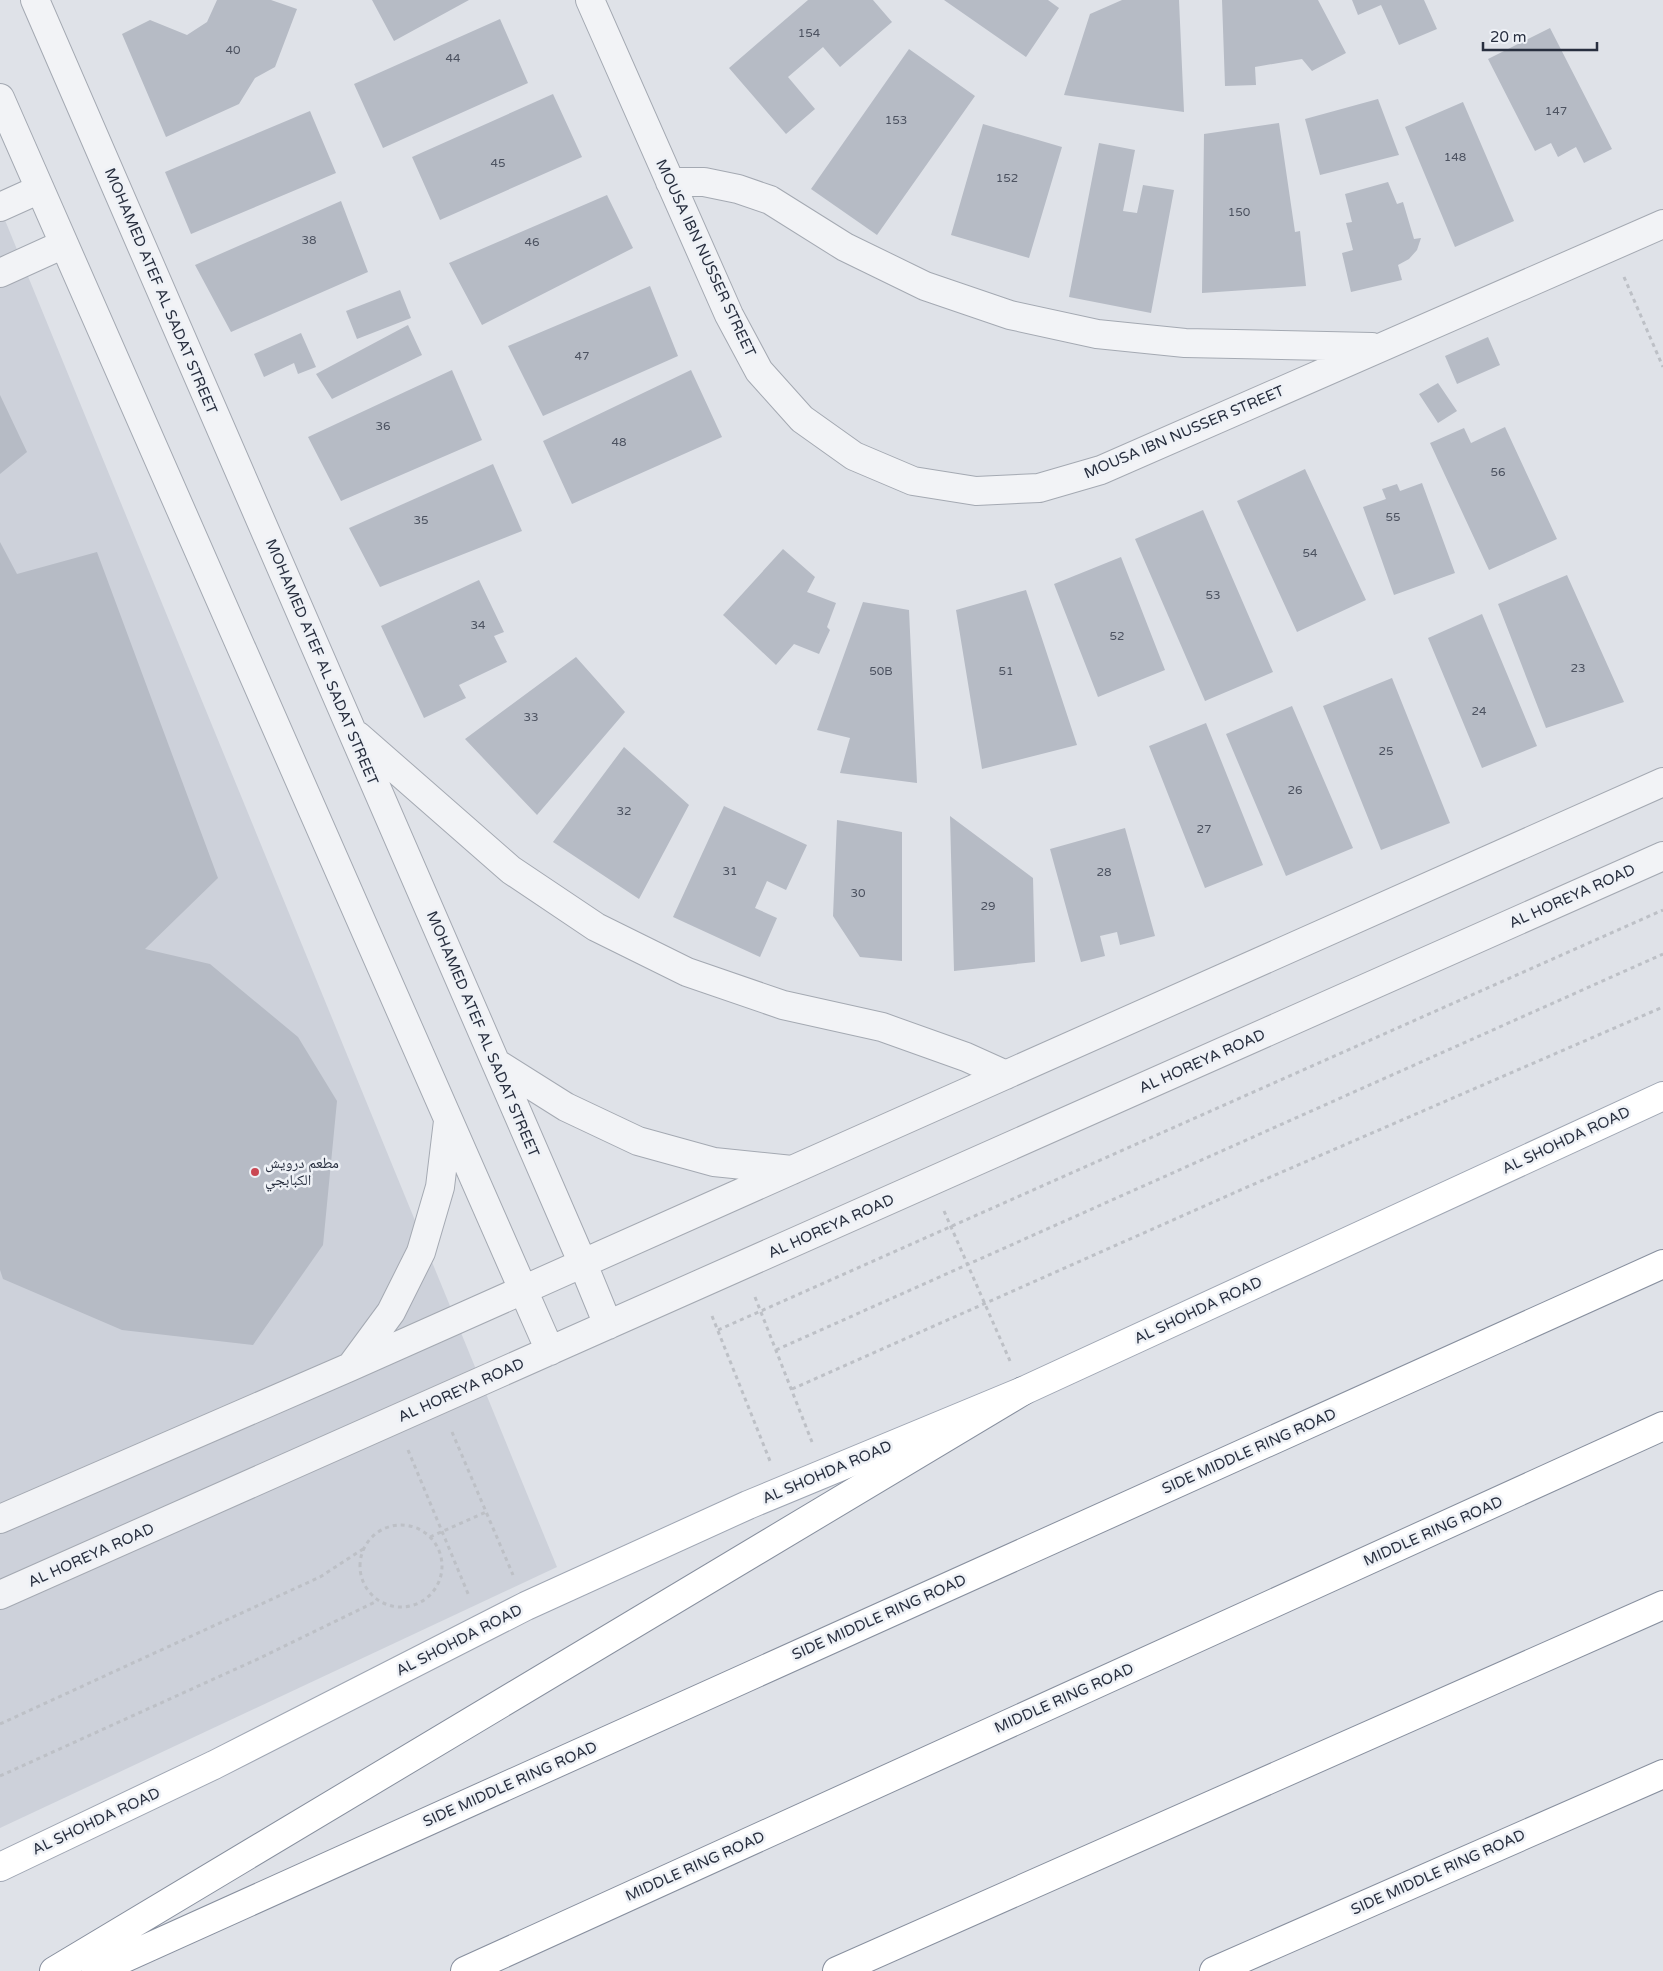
<svg xmlns="http://www.w3.org/2000/svg" width="1663" height="1971" font-family="'Varela Round','Noto Naskh Arabic',sans-serif">
<style>
.built{fill:#cdd1da}
.building{fill:#b6bbc5}
.lines{fill:none;stroke-linecap:round;stroke-linejoin:round}
.minor-casing{stroke:#a4a9b2;stroke-width:30}
.major-casing{stroke:#9fa6b3;stroke-width:30}
.highway-casing{stroke:#878f9e;stroke-width:30}
.path{stroke:#bdc0c6;stroke-width:3;stroke-dasharray:4 4;stroke-linecap:butt}
.minor{stroke:#f2f3f6;stroke-width:28}
.major{stroke:#fff;stroke-width:28}
.highway{stroke:#fff;stroke-width:28}
.poi-dot{fill:#ca4753;stroke:#eef1f6;stroke-width:2}
.labels{text-anchor:middle;dominant-baseline:central;stroke-width:5;stroke-linejoin:round;paint-order:stroke}
.number-label{font-size:12px;fill:#4c5260}
.street-label{font-size:15px;fill:#282f3f;stroke:#eef1f6}
.poi-label{font-size:15px;fill:#282f3f;stroke:#eef1f6;text-anchor:start}
</style>
<rect width="100%" height="100%" fill="#dfe2e8"/>
<path class="built" d="M0,208L557,1567L0,1828Z"/>
<path class="building" d="M217,0H271L297,9L275,67L255,78L239,104L166,137L122,34L150,20L187,35L207,22Z
M372,0H469L394,41Z
M808,0H873L892,22L840,67L823,47L788,77L815,109L786,134L729,68Z
M944,0H1048L1059,8L1026,57Z
M1122,0H1179L1184,112L1064,95L1090,14Z
M1222,0H1318L1346,53L1312,71L1302,59L1255,67L1256,85L1225,86Z
M1352,0H1424L1437,29L1399,45L1381,5L1358,15Z
M500,19L528,83L383,148L354,84Z
M1550,28L1612,149L1584,163L1576,147L1558,157L1551,143L1535,151L1488,59Z
M909,49L975,96L877,235L811,189Z
M553,94L582,157L440,220L412,157Z
M1378,99L1399,155L1320,175L1305,119Z
M1463,102L1514,221L1455,247L1405,127Z
M310,111L336,173L191,234L165,172Z
M1279,123L1295,232L1300,231L1306,286L1202,293L1204,134Z
M983,124L1062,147L1029,258L951,235Z
M1099,143L1135,150L1123,211L1137,213L1143,185L1174,190L1151,313L1069,297Z
M1388,182L1397,204L1403,202L1414,239L1421,238L1417,250L1409,259L1398,265L1402,280L1351,292L1342,253L1353,250L1346,223L1352,222L1345,194Z
M607,195L633,248L482,325L449,263Z
M341,201L368,272L231,332L195,265Z
M650,286L678,356L543,416L508,346Z
M400,290L411,318L357,339L346,311Z
M408,325L422,355L332,399L316,374Z
M301,333L316,367L298,374L294,363L264,377L254,354Z
M1488,337L1500,365L1457,384L1445,356Z
M452,370L482,440L341,501L308,437Z
M691,370L722,437L572,504L543,441Z
M1438,383L1457,411L1438,423L1419,394Z
M0,395L27,452L0,474Z
M1505,427L1557,539L1489,570L1430,443L1464,428L1471,443Z
M493,464L522,531L380,587L349,528Z
M1305,469L1366,600L1297,632L1237,501Z
M1422,483L1455,573L1394,595L1363,507L1386,499L1382,489L1397,484L1400,491Z
M1203,510L1273,672L1205,701L1135,539Z
M0,542L17,574L97,552L218,878L145,949L210,964L298,1037L337,1101L323,1245L253,1345L122,1330L3,1279L0,1270Z
M783,549L815,577L807,592L836,603L827,627L830,630L819,654L794,644L776,665L723,615Z
M1121,557L1165,670L1098,697L1054,584Z
M1567,575L1624,702L1546,728L1498,604Z
M479,580L504,632L494,636L507,662L459,685L466,698L424,718L381,626Z
M1026,590L1077,745L982,769L956,610Z
M863,602L909,610L917,783L840,773L850,738L817,730Z
M1482,614L1537,746L1482,768L1428,638Z
M576,657L625,712L537,815L465,739Z
M1392,678L1450,823L1381,850L1323,706Z
M1292,706L1353,848L1286,876L1226,734Z
M1206,723L1263,865L1205,888L1149,746Z
M624,747L689,805L639,899L553,842Z
M724,806L807,845L786,890L767,881L755,908L777,918L760,957L673,917Z
M950,816L1033,878L1035,962L954,971Z
M837,820L902,832V961L860,957L833,916Z
M1125,828L1155,936L1120,945L1117,932L1100,936L1105,956L1081,962L1050,849Z"/>
<g class="lines">
<g class="minor-casing">
<path id="minor" d="M35,0L583,1264L608,1325
M590,0L729,315L759,371L802,419L854,456L913,481L976,491L1039,488L1101,470L1663,224
M0,98L550,1351
M670,182H704L738,189L770,200L845,247L925,286L1010,315L1097,334L1185,343L1372,347
M0,207L40,189
M0,273L64,244
M358,736L511,870L596,927L687,972L783,1005L882,1027L966,1057L1006,1075
M496,1063L566,1107L638,1141L714,1162L792,1170
M352,1365L391,1312L421,1252L440,1187L448,1121
M0,1519L350,1367L1663,782
M0,1595L1663,856"/>
</g>
<g class="major-casing">
<path id="major" d="M0,1867L214,1765L526,1606L748,1505L1023,1391L1663,1096"/>
</g>
<g class="highway-casing">
<path id="highway" d="M54,1971L1023,1391
M96,1971L1663,1264
M465,1971L1663,1426
M837,1971L1663,1605
M1214,1971L1663,1774"/>
</g>
<path class="path" d="M1624,277L1663,367
M944,1211L1010,1361
M755,1297L812,1442
M712,1316L770,1461
M718,1330L1663,910
M776,1350L1663,954
M792,1389L1245,1188L1663,1007
M452,1432L513,1575
M408,1450L469,1596
M360 1566a41 41 0 1 1 82 0a41 41 0 1 1-82 0Z
M430,1537L486,1512
M0,1724L320,1577L363,1549
M0,1776L260,1658L377,1601"/>
<use href="#minor" class="minor"/>
<use href="#major" class="major"/>
<use href="#highway" class="highway"/>
</g>
<circle class="poi-dot" cx="255" cy="1172" r="5"/>
<g class="labels">
<g class="number-label">
<text x="809" y="33">154</text>
<text x="233" y="50">40</text>
<text x="453" y="58">44</text>
<text x="1556" y="111">147</text>
<text x="896" y="120">153</text>
<text x="1455" y="157">148</text>
<text x="498" y="163">45</text>
<text x="1007" y="178">152</text>
<text x="1239" y="212">150</text>
<text x="309" y="240">38</text>
<text x="532" y="242">46</text>
<text x="582" y="356">47</text>
<text x="383" y="426">36</text>
<text x="619" y="442">48</text>
<text x="1498" y="472">56</text>
<text x="1393" y="517">55</text>
<text x="421" y="520">35</text>
<text x="1310" y="553">54</text>
<text x="1213" y="595">53</text>
<text x="478" y="625">34</text>
<text x="1117" y="636">52</text>
<text x="1578" y="668">23</text>
<text x="881" y="671">50B</text>
<text x="1006" y="671">51</text>
<text x="1479" y="711">24</text>
<text x="531" y="717">33</text>
<text x="1386" y="751">25</text>
<text x="1295" y="790">26</text>
<text x="624" y="811">32</text>
<text x="1204" y="829">27</text>
<text x="730" y="871">31</text>
<text x="1104" y="872">28</text>
<text x="858" y="893">30</text>
<text x="988" y="906">29</text>
</g>
<g class="street-label">
<text transform="translate(706 258) rotate(65)">MOUSA IBN NUSSER STREET</text>
<text transform="translate(161 291) rotate(67)">MOHAMED ATEF AL SADAT STREET</text>
<text transform="translate(1184 432) rotate(-23)">MOUSA IBN NUSSER STREET</text>
<text transform="translate(322 662) rotate(67)">MOHAMED ATEF AL SADAT STREET</text>
<text transform="translate(1572 896) rotate(-24)">AL HOREYA ROAD</text>
<text transform="translate(483 1034) rotate(67)">MOHAMED ATEF AL SADAT STREET</text>
<text transform="translate(1202 1061) rotate(-24)">AL HOREYA ROAD</text>
<text transform="translate(1566 1140) rotate(-25)">AL SHOHDA ROAD</text>
<text transform="translate(831 1226) rotate(-24)">AL HOREYA ROAD</text>
<text transform="translate(1198 1310) rotate(-25)">AL SHOHDA ROAD</text>
<text transform="translate(461 1390) rotate(-24)">AL HOREYA ROAD</text>
<text transform="translate(1249 1451) rotate(-24)">SIDE MIDDLE RING ROAD</text>
<text transform="translate(827 1472) rotate(-23)">AL SHOHDA ROAD</text>
<text transform="translate(1433 1531) rotate(-24)">MIDDLE RING ROAD</text>
<text transform="translate(91 1555) rotate(-24)">AL HOREYA ROAD</text>
<text transform="translate(879 1617) rotate(-24)">SIDE MIDDLE RING ROAD</text>
<text transform="translate(459 1640) rotate(-27)">AL SHOHDA ROAD</text>
<text transform="translate(1064 1698) rotate(-24)">MIDDLE RING ROAD</text>
<text transform="translate(510 1784) rotate(-24)">SIDE MIDDLE RING ROAD</text>
<text transform="translate(96 1821) rotate(-25)">AL SHOHDA ROAD</text>
<text transform="translate(695 1866) rotate(-24)">MIDDLE RING ROAD</text>
<text transform="translate(1438 1872) rotate(-24)">SIDE MIDDLE RING ROAD</text>
</g>
<g class="poi-label">
<text x="265" y="1163">مطعم درويش<tspan x="265" dy="17">الكبابجي</tspan></text>
</g>
</g>
<path d="M1483 42v8h114v-8" fill="none" stroke="#282f3f" stroke-width="2.5"/>
<text x="1490" y="42" font-size="15" fill="#282f3f" stroke="#eef1f6" stroke-width="4" paint-order="stroke">20 m</text>
</svg>
